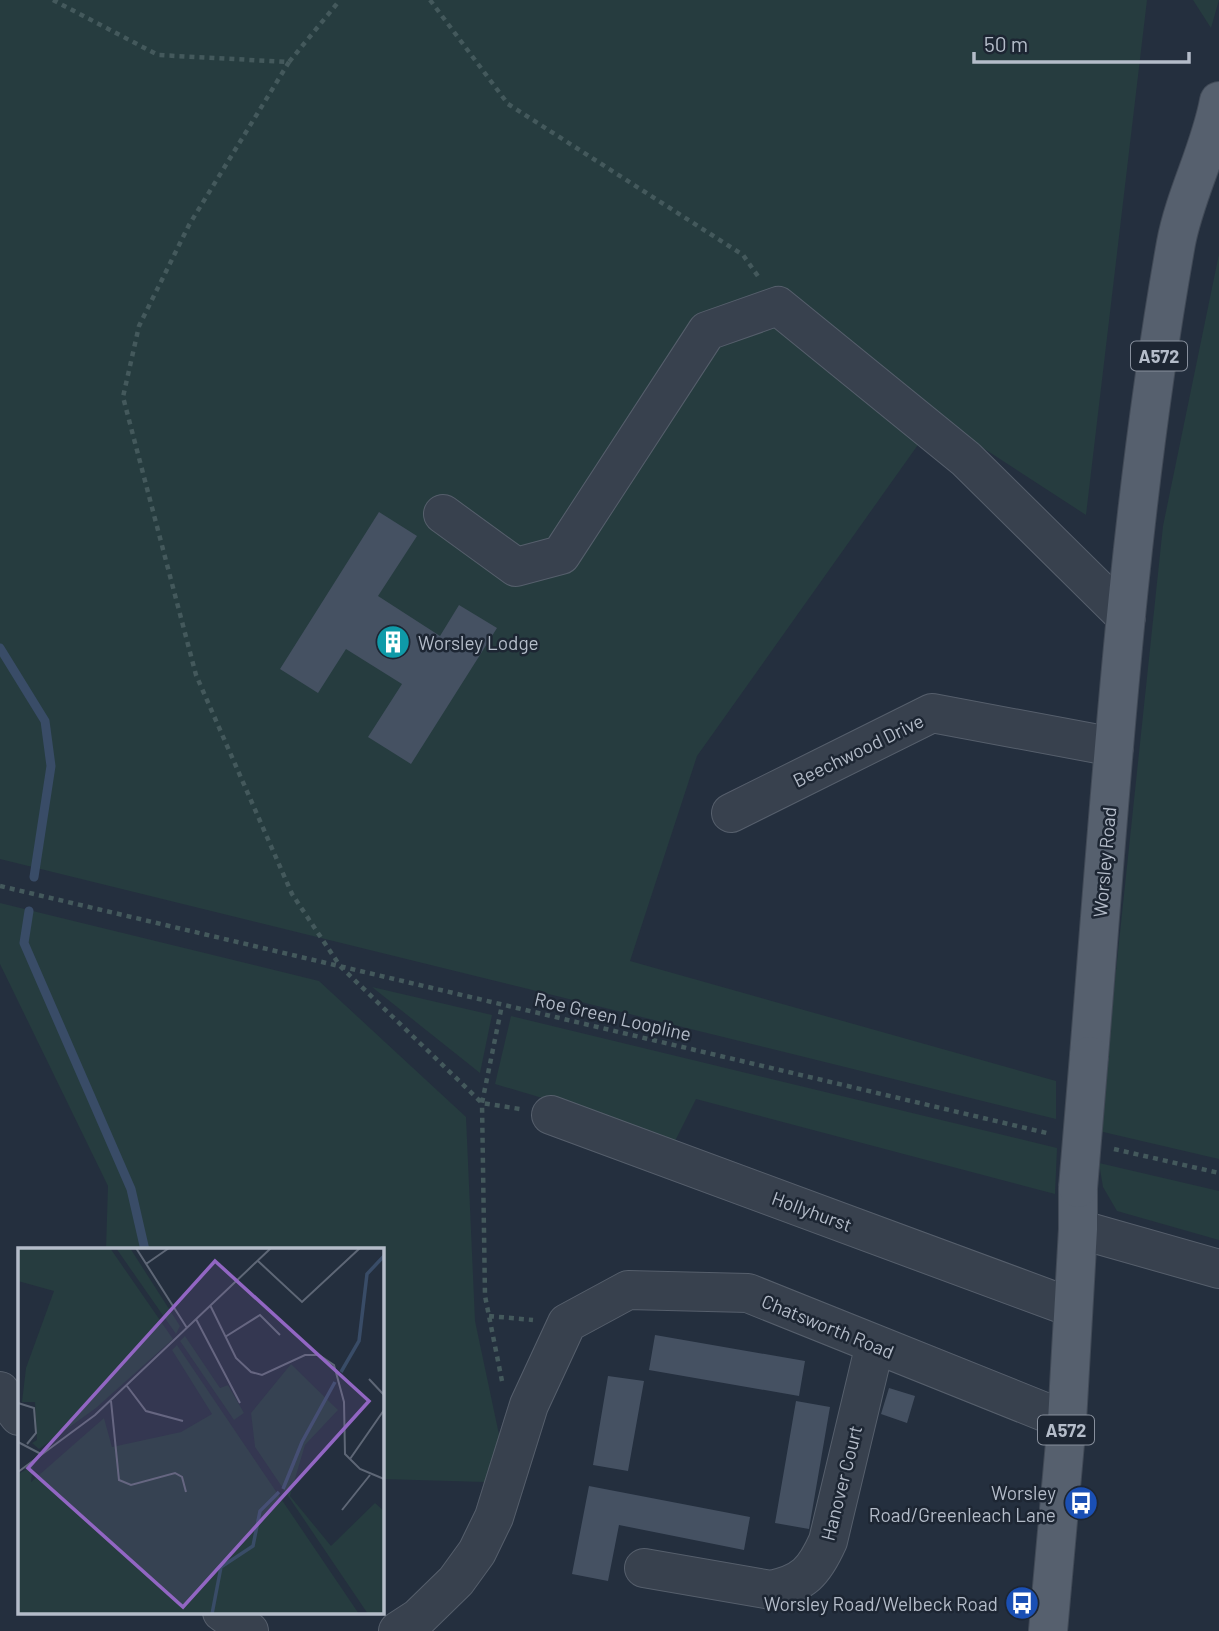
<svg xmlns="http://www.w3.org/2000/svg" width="1219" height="1631" font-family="Barlow,sans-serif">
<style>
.green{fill:#263c3f}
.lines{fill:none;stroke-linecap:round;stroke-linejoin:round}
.stream{stroke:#394c67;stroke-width:9}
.building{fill:#455162}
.minor-casing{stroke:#565f6c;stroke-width:40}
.major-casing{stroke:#414a57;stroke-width:40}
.path{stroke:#44595c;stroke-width:4.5;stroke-dasharray:5 5;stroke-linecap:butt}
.minor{stroke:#38414e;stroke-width:38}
.major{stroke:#56606e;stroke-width:38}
.major-bridge-casing{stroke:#414a57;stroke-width:40;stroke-linecap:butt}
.major-bridge{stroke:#56606e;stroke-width:38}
.labels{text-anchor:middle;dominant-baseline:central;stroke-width:5;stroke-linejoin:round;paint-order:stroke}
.shield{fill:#1d2633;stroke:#878f9c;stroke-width:2}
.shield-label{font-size:18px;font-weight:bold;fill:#b4bcc9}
.poi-label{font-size:19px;fill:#b4bcc9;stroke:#1d2633;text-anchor:end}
.street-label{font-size:19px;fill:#b4bcc9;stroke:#1d2633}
.inset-river{fill:none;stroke:#394c67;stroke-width:3.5}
.inset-road{fill:none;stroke:#5e6776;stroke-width:2}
.view{fill:#9266c3;fill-opacity:0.15;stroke:#9266c3;stroke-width:3.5}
.inset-edge{fill:none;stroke:#b4bcc9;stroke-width:3.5}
</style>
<rect width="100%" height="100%" fill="#242f3e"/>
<path class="green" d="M0,0H1147L1086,515L937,418L697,756L630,961L1056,1081V1119L0,859Z
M1193,0H1219L1211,28Z
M1219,254V1159L1099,1131L1163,526Z
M0,903L319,981L466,1117L475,1321L501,1444L485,1482L382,1479V1250L106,1249L108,1186L0,964Z
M372,987L492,1015L480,1073Z
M511,1016L1057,1148L1055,1194L696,1099L673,1145L559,1103L495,1084Z
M1099,1163L1219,1191V1240L1117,1211L1103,1187Z"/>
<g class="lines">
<path class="stream" d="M0,648L45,721L51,766L34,877
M29,911L24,943L131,1189L145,1250"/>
</g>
<path class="building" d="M379,512L417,536L378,596L440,636L459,605L497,628L411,764L368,737L402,684L346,649L318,693L280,669Z
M655,1335L805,1361L799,1396L649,1370Z
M608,1376L644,1381L628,1471L593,1465Z
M889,1388L915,1396L907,1423L881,1414Z
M796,1401L830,1407L809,1529L775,1523Z
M589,1486L750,1517L744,1550L619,1525L608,1581L572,1574Z"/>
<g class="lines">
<g class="minor-casing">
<path id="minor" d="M443,514L516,567L561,555L707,331L778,306L966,459L1126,617
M731,813L932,713L1114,747
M551,1115L1073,1308
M1078,1229L1219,1269
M0,1391L19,1416
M644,1568L771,1590C804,1583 814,1572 828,1541L875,1344
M222,1612L249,1631
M398,1631L418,1618L456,1581L477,1552L494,1517L529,1405L567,1323L628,1290L748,1293L1067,1421"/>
</g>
<g class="major-casing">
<path id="major" d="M1089,1056C1111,785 1128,512 1176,243C1185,195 1210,150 1219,101
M1048,1631L1067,1421L1078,1229V1188"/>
</g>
<path class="path" d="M53,0L158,55L289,62L340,0
M430,0L508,104L743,255L760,279
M289,62L189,225L139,326L123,397L196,675L292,894L340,966L482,1103L520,1109
M0,886L1051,1134
M1114,1149L1219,1173
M489,1316L533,1320
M502,1381L485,1296L482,1103L502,1005"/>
<use href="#minor" class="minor"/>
<use href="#major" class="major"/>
<g class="major-bridge-casing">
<path id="major-bridge" d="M1078,1188L1089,1056"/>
</g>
<use href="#major-bridge" class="major-bridge"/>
</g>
<defs>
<g id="building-disc" transform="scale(1.75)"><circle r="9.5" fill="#0f9aa8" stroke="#1d2633"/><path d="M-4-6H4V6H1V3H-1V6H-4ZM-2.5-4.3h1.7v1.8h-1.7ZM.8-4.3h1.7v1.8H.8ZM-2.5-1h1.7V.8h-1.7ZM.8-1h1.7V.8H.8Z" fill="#fff"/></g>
<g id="bus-disc" transform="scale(1.75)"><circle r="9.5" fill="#1a4fb4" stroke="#1d2633"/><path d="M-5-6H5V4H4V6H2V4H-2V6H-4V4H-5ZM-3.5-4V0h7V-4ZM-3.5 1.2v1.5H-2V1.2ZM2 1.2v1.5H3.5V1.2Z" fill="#fff"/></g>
</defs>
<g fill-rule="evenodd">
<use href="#building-disc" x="393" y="642"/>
<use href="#bus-disc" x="1081" y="1503"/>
<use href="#bus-disc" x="1022" y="1603"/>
</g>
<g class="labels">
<g class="shield">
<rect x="1131" y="341.5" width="56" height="29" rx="5"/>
<rect x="1038" y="1415.5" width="56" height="29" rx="5"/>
</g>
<g class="shield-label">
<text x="1159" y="356">A572</text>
<text x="1066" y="1430">A572</text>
</g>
<g class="poi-label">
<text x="418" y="642" text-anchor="start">Worsley Lodge</text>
<text x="1056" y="1492">Worsley<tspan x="1056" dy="22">Road/Greenleach Lane</tspan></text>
<text x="998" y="1603">Worsley Road/Welbeck Road</text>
</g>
<g class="street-label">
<text transform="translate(858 750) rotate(-26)">Beechwood Drive</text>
<text transform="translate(1104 862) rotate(-85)">Worsley Road</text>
<text transform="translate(613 1016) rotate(13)">Roe Green Loopline</text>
<text transform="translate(812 1211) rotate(20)">Hollyhurst</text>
<text transform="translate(828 1326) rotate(22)">Chatsworth Road</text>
<text transform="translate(841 1483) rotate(-76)">Hanover Court</text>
</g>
</g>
<g transform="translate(18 1248)">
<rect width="366" height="366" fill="#242f3e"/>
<path d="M0,0H92L155,91L78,160L21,201L14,195L19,192L17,154H4L8,120L36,43L0,33ZM98,0H112L162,78L158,86ZM167,88L202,140L210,137L226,165L216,172L162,93ZM159,97L341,366H0V226L15,218L13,234L86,170L94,199L163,184L194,166L154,102ZM273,116L320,162L287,197L272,248L313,298L357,255L366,263V366H350L237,199L233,165Z" fill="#263c3f"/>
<path class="inset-river" d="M323,124L341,93L349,26L366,8M265,241L284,194L317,134M194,366L203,319L235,298L242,263L261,244"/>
<path class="inset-road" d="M118,0L169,80M240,13L284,54L342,0M128,16L151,0M192,57L218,110L233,124L244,127L287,107H301L316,117L326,154L327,206L342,221L366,231M178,71L222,155M207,89L242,67L262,87M351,131L366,147M109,138L128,163L165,173M93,153L101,232L113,237L157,225L164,229L168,244M0,155L16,160L18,185L9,196M0,194L23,206M332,211L366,162M0,224L77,167L253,0M324,262L352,227"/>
<path class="view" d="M197,13L351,153L165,359L10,220Z"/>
<rect width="366" height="366" class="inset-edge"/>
</g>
<path d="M974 52v10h215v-10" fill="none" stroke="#b4bcc9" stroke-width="3.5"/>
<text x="984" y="52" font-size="21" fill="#b4bcc9" stroke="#1d2633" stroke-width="5" paint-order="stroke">50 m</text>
</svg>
